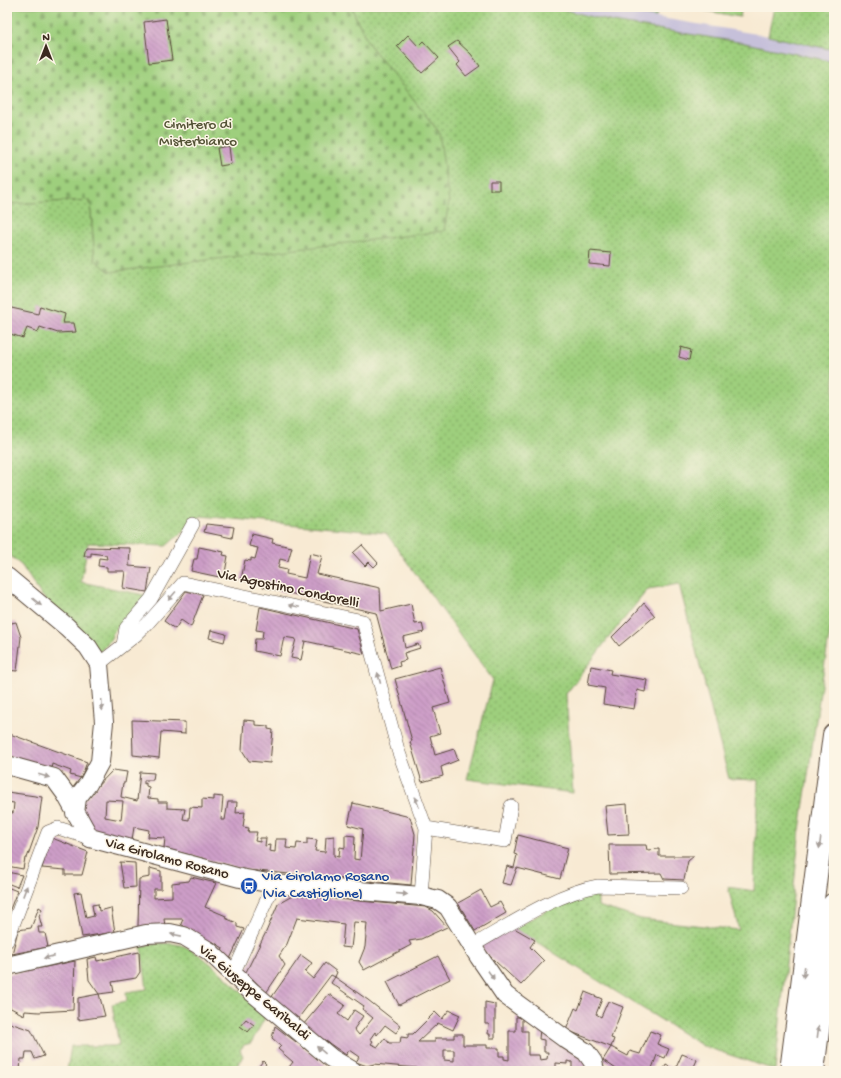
<svg xmlns="http://www.w3.org/2000/svg" width="841" height="1078" font-family="'Gochi Hand',sans-serif">
<style>
.railway{fill:#c6c0da}
.grass{fill:url(#grass-dots);stroke:#6c7c4e}
.cemetery{fill:url(#cemetery-stones);stroke:#6c7c4e}
.pitch{fill:#9ecf7d;stroke:#6c7c4e}
.building{fill:url(#building-back-hatch);fill-rule:evenodd}
.lines{fill:none;stroke-linecap:round;stroke-linejoin:round}
.minor-casing{stroke:#574739;stroke-width:14}
.secondary-casing{stroke:#574739;stroke-width:20}
.motorway-casing{stroke:#574739;stroke-width:24}
.minor{stroke:#fff;stroke-width:13}
.secondary{stroke:#fff;stroke-width:18}
.motorway{stroke:#fff;stroke-width:22}
.oneway{fill:#a79f9a}
.labels{text-anchor:middle;dominant-baseline:central;stroke-width:3;stroke-linejoin:round;paint-order:stroke}
.park-label{font-size:15px;fill:#545336;stroke:#fcf5e5}
.street-label{font-size:15px;fill:#3b2a1e;stroke:#fcf5e5}
.transit-label{font-size:15px;fill:#164399;stroke:#fcf5e5;text-anchor:start}
</style>
<defs>
<pattern id="grass-dots" width="8" height="8" patternUnits="userSpaceOnUse"><rect width="8" height="8" fill="#9ecf7d"/><path d="M2 2h.1M6 6h.1" fill="none" stroke="#82a866" stroke-width="1.8" stroke-linecap="round"/></pattern>
<pattern id="cemetery-stones" width="16" height="16" patternUnits="userSpaceOnUse"><rect width="16" height="16" fill="#9ecf7d"/><path d="M2 7V4a2 2 0 0 1 4 0v3zM10 15v-3a2 2 0 0 1 4 0v3z" fill="#82a866"/></pattern>
<pattern id="building-back-hatch" width="6" height="6" patternUnits="userSpaceOnUse"><rect width="6" height="6" fill="#cd9ec8"/><path d="M-1 5l2 2M0 0l6 6M5-1l2 2" fill="none" stroke="#a881a2"/></pattern>
</defs>
<rect width="100%" height="100%" fill="#fcf5e5"/>
<filter id="ink" filterUnits="userSpaceOnUse"><feTurbulence type="fractalNoise" baseFrequency=".025" numOctaves="2"/><feDisplacementMap in="SourceGraphic" scale="8" xChannelSelector="R" yChannelSelector="G"/><feConvolveMatrix kernelMatrix="1 2 1 2 8 2 1 2 1" color-interpolation-filters="sRGB"/></filter>
<filter id="wash" filterUnits="userSpaceOnUse"><feTurbulence type="fractalNoise" baseFrequency=".012" numOctaves="4" result="noise"/><feDisplacementMap in="SourceGraphic" scale="16" xChannelSelector="R" yChannelSelector="G"/><feGaussianBlur stdDeviation="0.9" result="paint"/><feColorMatrix in="noise" values="0 0 0 0 0 0 0 0 0 0 0 0 0 0 0 0 0 1.4 0 .05"/><feComposite in="paint" operator="in"/></filter>
<g filter="url(#wash)">
<rect width="100%" height="100%" fill="#f8ead3"/>
<path class="railway" d="M553,7H595L781,38L834,50V62L745,43L613,22Z"/>
<path class="grass" d="M351,7H553L613,22L745,43L834,62V608L821,686L799,837L775,1070L703,1046L514,928L557,905L598,891V906L641,919L739,930L728,887L754,891L758,780L729,779L679,584L648,589L607,640L566,694L573,793L467,779L493,680L386,533L201,516L166,546L88,543L81,582L149,596L113,632L112,638L100,652L41,595L22,566L7,553V204L90,200L95,260L439,132L368,43Z
M595,7H658L656,17Z
M774,7H834V50L768,36Z
M161,943C167,944 174,943 180,945C204,951 246,998 266,1016L251,1043L244,1045L240,1050L243,1056L234,1071H67L71,1046H119L112,1004L127,1001L126,992L147,989L141,946Z"/>
<path class="cemetery" d="M7,7H351L368,43L439,132L449,202L444,231L110,272L95,260L90,200L7,204Z"/>
<path class="pitch" d="M685,7H742L740,17Z"/>
<g id="blocks">
<path class="building" d="M166,19L172,60L149,63L144,22Z
M408,35L418,46L423,41L439,58L422,73L397,46Z
M457,41L471,54L480,66L466,76L457,65L460,62L448,47Z
M229,146L231,164L220,166L217,148Z
M490,181H499V190H490Z
M590,251L611,253L610,266L589,264Z
M40,306L65,314L63,323H74L76,332L58,333L40,327L38,332L27,328L23,338L7,333V307L38,314Z
M681,347L691,350L689,360L679,357Z
M206,524L234,527L232,538L204,532Z
M252,534L273,539L272,543L292,547L288,561L280,559L278,568L287,570L286,574L305,578L310,553L322,556L317,574L380,588L381,611L411,604L415,624L422,623L424,632L403,637L405,648L418,644L420,648L404,653L406,660L399,662L400,666L391,669L376,613L263,587V585L241,580L245,560L251,561V558L255,559L258,548L249,546Z
M362,545L378,563L374,567L369,562L365,566L353,553Z
M86,547L130,548L129,566L151,568L147,592L123,588L125,571H107V567L98,566L99,558L107,559L106,555L91,553V556H84Z
M199,547L224,552L223,555L228,556L224,578L191,571L194,559H197Z
M186,591L203,595L191,627L181,620L175,629L164,621Z
M644,603L655,616L619,646L612,637L630,619Z
M260,607L357,629L364,654L305,641L301,660L291,658L296,639L284,637L280,656L254,651L255,639H262L263,631L256,630Z
M16,622L21,637L17,671L7,670V624Z
M211,630L226,634L224,642L209,638Z
M591,666L611,670L610,674L647,680L645,692L637,690L634,709L603,704L605,688L588,685Z
M440,667L450,703L433,708L440,733L430,736L435,755L454,749L458,760L441,767L443,776L422,782L410,742L412,741L395,679Z
M132,720L185,722V734L161,732L159,758L133,755Z
M244,720L255,721V725L268,726V729L273,730L270,763L249,761L242,750Z
M7,733L87,762L81,778L70,775L71,771L52,764L51,769L7,756Z
M113,770L127,772L125,783H123L121,797L137,801L140,772L154,773L153,780H144V784L146,783V786L149,787L148,798L158,799V802H167V808L185,809L183,819L189,820L190,807L202,808V799L214,800V796L223,797L221,820H225L228,802H237L236,813L245,812L243,827L249,828L248,832H257L255,841L260,842V838H266L265,846L270,845L269,851L275,852L276,839H287L286,848L296,849L297,843L307,844V839L317,840L315,851L325,852L326,837L334,836V856L339,857L340,847L345,848V835L355,836L354,859L360,860L363,829L348,825L353,803L410,817L415,834L411,885L246,870L164,848L165,838L148,837L149,830L134,827L132,840L94,830L82,814L83,801ZM106,800L123,801L121,820L105,817Z
M7,792L42,797L38,827L27,858H25L23,869L7,866V843L9,835H7V812L13,813L14,803L7,802Z
M627,804L629,834L608,835L605,806Z
M518,835L568,848L560,879L517,868L511,885L502,883L507,866L514,868L517,855L514,854Z
M52,838L88,852L82,875H65V870L42,868Z
M609,845H646L647,850L659,849V856H694L688,861L684,880L664,879L661,873L610,874Z
M120,862L135,863L136,887L124,888Z
M150,868L161,871V889H154V898L172,897V883L189,881L191,877L216,883L205,907L226,916L225,918L237,923V927L244,929L230,959L222,953L223,948L212,941L210,945L181,924L183,919H164L165,926L138,927L139,879L150,877Z
M7,872L22,875L17,887L7,883Z
M7,887L17,891L7,917Z
M481,890L490,907L500,902L506,913L475,931L458,903Z
M81,892L86,918L94,916L92,905L98,904L99,911L111,908L115,932L82,937L74,893Z
M294,895L426,907L433,911L447,927L421,939L409,941L411,945L364,970L359,962L365,947L367,923L354,922L351,948L342,947L344,924L297,918L287,944L279,956L285,965L266,993L246,972L266,932L278,904Z
M39,907L42,909L39,916L42,927H38L39,933H45L48,947L12,954L18,930L31,928Z
M514,928L535,940L530,947L544,961L521,985L483,950L482,944Z
M139,952L140,972L136,978L112,982L114,992L99,994L89,980L87,959L96,957L97,961Z
M301,955L312,963L305,972L313,979L325,963L337,972L335,977L331,975L297,1020L271,998Z
M438,956L450,979L399,1005L387,982Z
M75,961L73,1010L39,1012L25,1011L24,1015L7,1006V975Z
M335,977L368,1000L401,1026L396,1033L385,1025L377,1035L375,1032L370,1039L373,1041L371,1044L378,1047L385,1038L389,1043H400L401,1037L408,1038V1034H413L435,1012L442,1019L449,1010L460,1015L453,1030L438,1023L418,1042H435V1038H454V1034H463V1045H487V1048H499V1056H504V1059L509,1060V1031H516V1017H522V1031H528V1055H539L540,1060L547,1059L548,1052H544V1040L539,1039L540,1029L586,1061V1071H417V1068L374,1064L367,1066L356,1062L359,1057L349,1050L346,1055L303,1025L329,994L345,1005L338,1014L347,1021L354,1010L363,1016L354,1029L359,1035L373,1018L362,1009L364,1006L331,983ZM444,1050H454V1061L444,1060ZM567,1061L572,1062V1069H556V1063L567,1064Z
M585,992L602,999L596,1014L601,1017L608,1001L623,1007L611,1038L614,1039L611,1047L566,1030L575,1008L578,1010Z
M99,994L105,1016L78,1020V998Z
M485,1002L495,1004V1038H490V1034H488L489,1024H485Z
M246,1019L254,1025L248,1032L240,1026Z
M7,1022L31,1030L44,1056L35,1059L32,1052H26L25,1059H21L20,1071H7Z
M275,1026L312,1054L333,1071H286L293,1062L278,1049L281,1046L272,1038Z
M650,1031L661,1035L657,1044L669,1049L665,1058L657,1055L651,1071H619L603,1060L611,1047L628,1056L630,1051L640,1054Z
M682,1054L697,1060L692,1071H663L666,1065L675,1070Z
M263,1061L266,1064L263,1068L267,1071H255Z"/>
</g>
</g>
<g filter="url(#ink)">
<use href="#blocks" fill-opacity="0" stroke="#574739" stroke-width="1"/>
<g class="lines">
<g class="minor-casing">
<path id="minor" d="M123,645L126,628L151,599L193,524
M99,664L136,635L147,624L183,583L363,621L398,750L426,828L421,896
M426,828L505,841L511,806
M7,941L48,832L58,828L90,838
M472,946C509,925 557,893 598,886L681,888
M233,974L274,884"/>
</g>
<g class="secondary-casing">
<path id="secondary" d="M7,577L67,627L88,647L99,664L104,722L100,762L88,784L77,798L75,813
M7,765L54,778L65,793L90,838L240,878L274,884L421,896L438,900L448,907L479,957L505,995L564,1038L586,1052L593,1062L595,1071
M7,966L146,934L170,933L184,936L209,951L252,992L331,1058L353,1071"/>
</g>
<g class="motorway-casing">
<path id="motorway" d="M791,1071L834,735
M813,1071L834,904"/>
</g>
<use href="#minor" class="minor"/>
<use href="#secondary" class="secondary"/>
<use href="#motorway" class="motorway"/>
</g>
<defs><path id="oneway-solid" d="M-6-.8H1V-3.2L6.5 0L1 3.2V.8H-6Z"/></defs>
<g class="oneway">
<use href="#oneway-solid" transform="translate(172 596) rotate(131)"/>
<use href="#oneway-solid" transform="translate(37 602) rotate(40)"/>
<use href="#oneway-solid" transform="translate(294 606) rotate(-168)"/>
<use href="#oneway-solid" transform="translate(379 678) rotate(-105)"/>
<use href="#oneway-solid" transform="translate(102 705) rotate(86)"/>
<use href="#oneway-solid" transform="translate(44 776) rotate(16)"/>
<use href="#oneway-solid" transform="translate(417 802) rotate(-110)"/>
<use href="#oneway-solid" transform="translate(820 843) rotate(97)"/>
<use href="#oneway-solid" transform="translate(25 891) rotate(-69)"/>
<use href="#oneway-solid" transform="translate(402 894) rotate(5)"/>
<use href="#oneway-solid" transform="translate(176 935) rotate(-169)"/>
<use href="#oneway-solid" transform="translate(49 957) rotate(167)"/>
<use href="#oneway-solid" transform="translate(804 972) rotate(97)"/>
<use href="#oneway-solid" transform="translate(491 975) rotate(55)"/>
<use href="#oneway-solid" transform="translate(818 1032) rotate(-83)"/>
<use href="#oneway-solid" transform="translate(321 1050) rotate(-140)"/>
</g>
</g>
<defs>
<g id="bus-disc" transform="scale(0.9)"><circle r="9.5" fill="#1a4fb4" stroke="#fcf5e5"/><path d="M-5-6H5V4H4V6H2V4H-2V6H-4V4H-5ZM-3.5-4V0h7V-4ZM-3.5 1.2v1.5H-2V1.2ZM2 1.2v1.5H3.5V1.2Z" fill="#fff"/></g>
</defs>
<g fill-rule="evenodd">
<use href="#bus-disc" x="249" y="886"/>
</g>
<g class="labels">
<g class="park-label">
<text x="198" y="125">Cimitero di<tspan x="198" dy="17">Misterbianco</tspan></text>
</g>
<g class="street-label">
<text transform="translate(288 589) rotate(12)">Via Agostino Condorelli</text>
<text transform="translate(167 859) rotate(15)">Via Girolamo Rosano</text>
<text transform="translate(254 993) rotate(40)">Via Giuseppe Garibaldi</text>
</g>
<g class="transit-label">
<text x="262" y="877">Via Girolamo Rosano<tspan x="262" dy="17">(Via Castiglione)</tspan></text>
</g>
</g>
<rect width="841" height="1078" fill="none" stroke="#fcf5e5" stroke-width="24"/>
<g transform="translate(46 46)" stroke="#fcf5e5" stroke-width="3" paint-order="stroke">
<path d="M0-3L7 15L0 10L-7 15Z" fill="#3b2a1e"/>
<text y="-6" font-size="11" font-weight="bold" text-anchor="middle" fill="#3b2a1e">N</text>
</g>
</svg>
